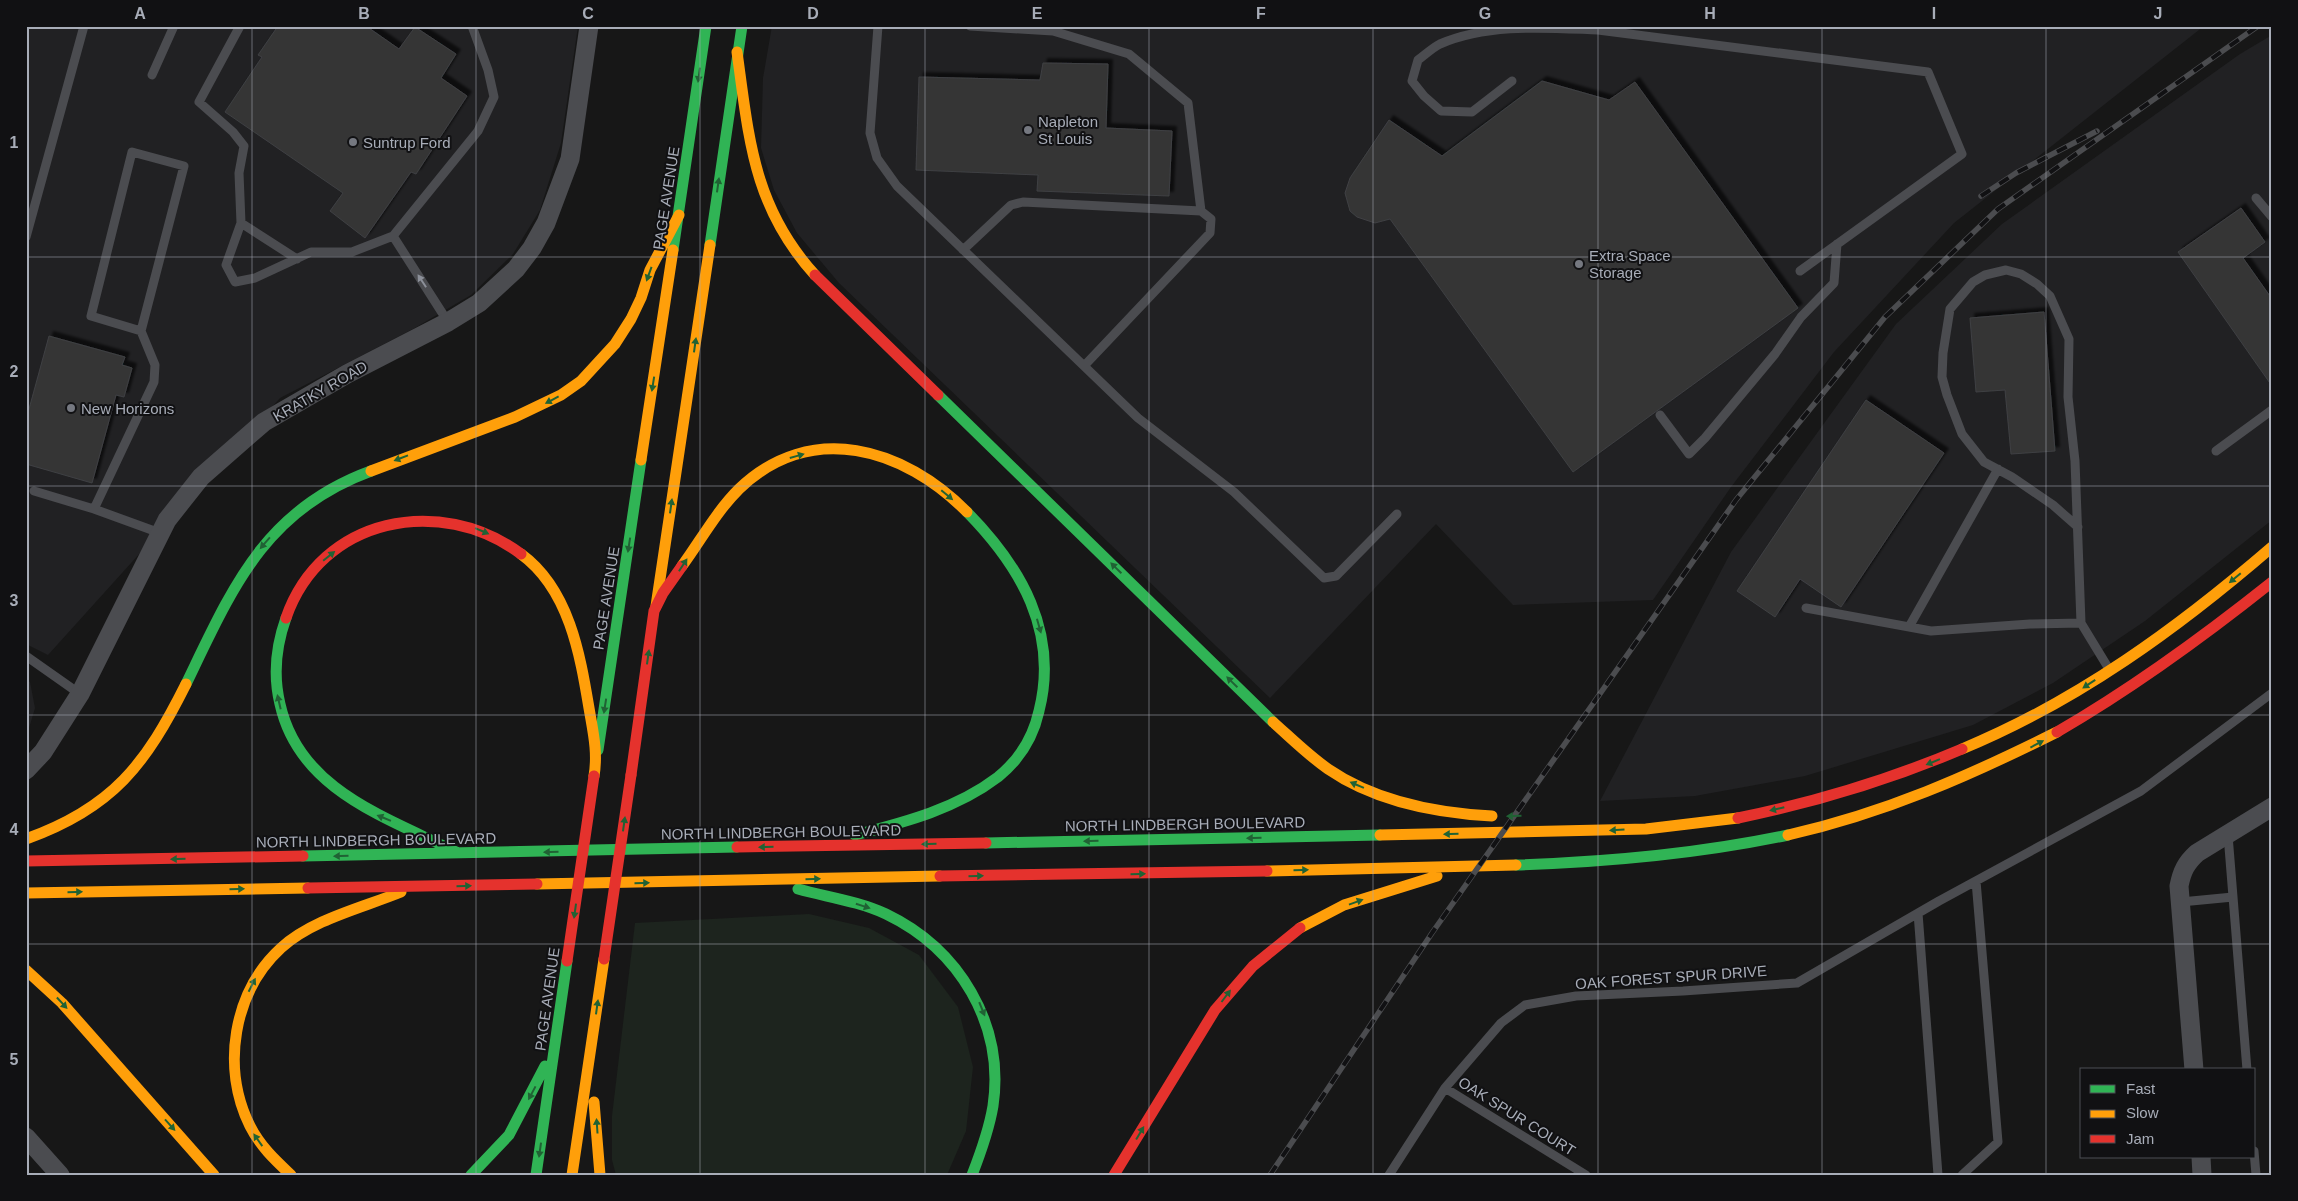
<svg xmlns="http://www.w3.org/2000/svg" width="2298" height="1201" font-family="Helvetica,sans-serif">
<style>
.built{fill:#212123}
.green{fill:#1d241e}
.building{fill:#353536;stroke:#3f4043;filter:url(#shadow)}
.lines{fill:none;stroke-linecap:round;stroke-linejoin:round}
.lane{stroke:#4b4c50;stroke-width:9}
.street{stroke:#4b4c50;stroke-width:19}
.fast{stroke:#30b455;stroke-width:11}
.slow{stroke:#ff9f0a;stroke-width:11}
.jam{stroke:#e5322d;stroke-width:11}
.rail-casing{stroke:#4b4c4f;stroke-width:5.5}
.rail{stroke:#111113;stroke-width:4;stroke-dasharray:11;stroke-linecap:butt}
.jam-bridge{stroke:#e5322d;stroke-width:11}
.oneway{fill:#206234}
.oneway2{fill:#8c9099}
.grid{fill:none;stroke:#a8adb8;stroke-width:1;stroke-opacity:0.55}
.poi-dot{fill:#757880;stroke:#111113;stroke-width:2}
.labels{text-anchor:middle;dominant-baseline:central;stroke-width:4;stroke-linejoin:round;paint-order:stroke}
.poi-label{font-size:15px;fill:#a8adb8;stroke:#111113;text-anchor:start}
.street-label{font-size:15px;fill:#a8adb8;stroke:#111113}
.neatline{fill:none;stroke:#a8adb8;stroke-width:2}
.grid-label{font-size:16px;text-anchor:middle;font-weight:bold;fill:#a8adb8}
</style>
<defs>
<filter id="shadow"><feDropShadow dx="4.5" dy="-4.5" stdDeviation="1" flood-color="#0009"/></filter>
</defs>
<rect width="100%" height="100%" fill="#171717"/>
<path class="built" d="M26,26H578L561,143L540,210L513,254L471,295L413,329L280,398L48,655L26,644Z
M772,26H2204L1954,223L1834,352L1731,487L1653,600L1513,605L1436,524L1270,698L839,283L797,233L774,190L761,148L763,78Z
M2272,35V520L2145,621L2053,683L1973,725L1805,776L1695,796L1600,801L1731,552L1896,324L2002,224L2240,54Z
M26,679L30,682L35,708L26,738Z"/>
<path class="green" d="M809,914L869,928L919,955L958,1007L973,1067L966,1131L947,1175H616L612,1160V1116L635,923Z"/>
<path class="building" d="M278,26H366L399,49L415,27L456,54L441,78L467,96L416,174L411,172L365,238L330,211L343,193L225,112L262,57L258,55Z
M1043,63L1108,64L1106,128L1172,131L1169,196L1037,191L1038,175L916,170L919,77L1040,80Z
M1542,81L1609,100L1635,82L1798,308L1573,472L1390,219L1375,223L1357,217L1350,211L1345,193L1350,178L1389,120L1442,156Z
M2241,208L2265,242L2243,258L2272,299V386L2178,252Z
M2044,312L2055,451L2011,454L2005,390L1976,392L1970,318Z
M49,336L125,357L122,365L132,368L124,397L116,395L92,483L26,464V420Z
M1866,400L1944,453L1841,607L1800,579L1775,617L1737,591Z"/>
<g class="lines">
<path class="lane" d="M240,26L199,102L233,132L244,146L239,173L241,223L226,265L235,282L255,278L311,252H352L393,236L478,131L494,97L488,70L472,26
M878,26L870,133L877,158L897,186L1138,418L1234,492L1324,578L1336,576L1397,514
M970,26L1053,31L1129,54L1188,103L1201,211
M1598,26V30L1928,72L1962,154L1800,271
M152,75L174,26
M1512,81L1472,112L1441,111L1424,96L1412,81L1418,60C1425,55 1432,48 1440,44C1489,23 1546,28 1598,30
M2256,198L2272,217
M241,223L297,259
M393,236L448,322
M26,237L84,26
M963,250L1011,205L1023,202L1201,211L1211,219L1210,233L1084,366
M141,331L184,166L132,152L91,316L141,331L155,365L154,382L94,509L160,533
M1660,415L1689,454L1705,438L1775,354L1801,317L1834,283L1837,244
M2216,451L2272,410
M34,491L94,509
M2078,527L2053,505L2012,477L1984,462L1962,434L1947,395L1942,377L1943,353L1950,309L1973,282L1985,275L2006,270L2021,274L2037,284L2050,296L2069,339L2068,397L2075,461L2081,623
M1806,608L1931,631L2030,624L2081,623L2109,669
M1909,627L1998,469
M26,656L80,694
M2228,835L2247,1070
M2181,902L2233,897
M1918,913L1938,1175
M1445,1088L1586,1175
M2254,1151L2256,1175
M1389,1175L1445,1088L1501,1023L1525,1005L1576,996L1683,991L1797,983L1939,901L2141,791L2272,693
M1962,1175L1998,1142L1976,881"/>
<path class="street" d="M26,770L43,752L80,694L167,520L201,477L264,422L347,374L448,322L479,303L516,269L532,248L546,223L570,159L589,26
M2194,1070L2179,886C2182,871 2186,863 2197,853L2272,807
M26,1137L60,1175
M2201,1157L2202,1175"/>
<path class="fast" d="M710,245L742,26
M673,250L706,26
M938,395L1273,722
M286,618C276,646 273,675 280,704C299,790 386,817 456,852
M186,684C232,589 264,510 371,471
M598,750L641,460
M855,835C905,822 956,809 998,777C1019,760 1033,738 1039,711C1059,632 1021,567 967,512
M986,843L1380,835
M303,856L737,847
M1516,865C1608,862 1698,854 1788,835
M798,889C827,897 858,901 886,914C959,949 1005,1024 993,1106C989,1130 981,1152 972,1175
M471,1175L509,1135L545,1066
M536,1175L567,961"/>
<path class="slow" d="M737,52C749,138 753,207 815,275
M641,460L673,250
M371,471L515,417L561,395L581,381L615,344L631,319L641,298L650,270L679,215
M521,554C569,589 580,654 589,708C593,732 598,752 594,776
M682,566C701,540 716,512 739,489C811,420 904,448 967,512
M656,606L710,245
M1273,722C1291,738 1308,755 1328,769C1376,802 1435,813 1492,816
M1962,749C2078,701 2178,628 2272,547
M1380,835L1646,829L1738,818
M1788,835C1885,813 1969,776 2057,732
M26,839C113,808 146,764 186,684
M1267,871L1516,865
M537,884L940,876
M26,893L308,888
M1300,928L1344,905L1437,876
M26,970L62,1003L214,1175
M594,1102L600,1175
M291,1175C275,1160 260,1146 250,1126C221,1068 233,992 281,948C313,919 362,908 401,892
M572,1175L604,959"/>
<path class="jam" d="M815,275L938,395
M286,618C321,517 440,494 521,554
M2057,732C2133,688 2203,637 2272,582
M631,775L654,611L663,593L682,566
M1738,818C1816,802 1889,780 1962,749
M737,847L986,843
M26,861L303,856
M940,876L1267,871
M308,888L537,884
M1114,1175L1215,1010L1253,966L1300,928"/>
<g class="rail-casing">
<path id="rail" d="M1981,196L2016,173L2097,131
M1270,1175L1432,933L1736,500L1885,317L1998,209L2258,26"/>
</g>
<use href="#rail" class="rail"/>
<path class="jam-bridge" d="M604,959L631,775
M567,961L594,776"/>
</g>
<defs><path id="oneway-solid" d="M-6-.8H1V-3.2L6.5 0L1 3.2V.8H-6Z" transform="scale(1.25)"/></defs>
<g class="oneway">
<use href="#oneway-solid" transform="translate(699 75) rotate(98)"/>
<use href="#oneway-solid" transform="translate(718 185) rotate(-82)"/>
<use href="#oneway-solid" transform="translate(649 274) rotate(110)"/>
<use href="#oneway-solid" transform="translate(695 345) rotate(-82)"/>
<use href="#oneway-solid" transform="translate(653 384) rotate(99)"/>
<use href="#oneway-solid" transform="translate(552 400) rotate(152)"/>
<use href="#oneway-solid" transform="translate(797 456) rotate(-16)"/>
<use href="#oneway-solid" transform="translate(401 458) rotate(159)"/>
<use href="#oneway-solid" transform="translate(947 495) rotate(40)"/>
<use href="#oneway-solid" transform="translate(671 506) rotate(-82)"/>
<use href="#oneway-solid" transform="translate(482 531) rotate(23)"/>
<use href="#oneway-solid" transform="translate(265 543) rotate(131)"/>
<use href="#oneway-solid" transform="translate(629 545) rotate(99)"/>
<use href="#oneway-solid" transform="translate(329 556) rotate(-39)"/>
<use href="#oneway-solid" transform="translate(683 565) rotate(-57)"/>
<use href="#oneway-solid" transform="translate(1116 568) rotate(-136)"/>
<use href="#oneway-solid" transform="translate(2235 578) rotate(140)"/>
<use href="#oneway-solid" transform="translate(1039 626) rotate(74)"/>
<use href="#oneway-solid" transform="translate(648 657) rotate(-82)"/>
<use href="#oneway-solid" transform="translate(1232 682) rotate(-136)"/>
<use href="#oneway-solid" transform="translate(2089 684) rotate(147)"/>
<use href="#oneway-solid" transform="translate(279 702) rotate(-103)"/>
<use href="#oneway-solid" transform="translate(605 706) rotate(99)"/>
<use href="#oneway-solid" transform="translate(2037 744) rotate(-28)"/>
<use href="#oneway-solid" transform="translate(1933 762) rotate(158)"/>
<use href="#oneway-solid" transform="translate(1357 785) rotate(-157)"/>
<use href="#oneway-solid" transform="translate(1777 809) rotate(167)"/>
<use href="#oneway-solid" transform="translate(1514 816) rotate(179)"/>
<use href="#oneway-solid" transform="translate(384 818) rotate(-158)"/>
<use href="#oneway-solid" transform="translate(624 824) rotate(-82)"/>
<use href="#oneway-solid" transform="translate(1617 830) rotate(177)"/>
<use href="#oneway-solid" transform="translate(1451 834) rotate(179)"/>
<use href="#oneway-solid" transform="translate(1254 838) rotate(179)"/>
<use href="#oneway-solid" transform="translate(1091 841) rotate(179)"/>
<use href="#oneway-solid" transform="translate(929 844) rotate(179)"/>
<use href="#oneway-solid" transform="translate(766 847) rotate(179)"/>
<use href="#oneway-solid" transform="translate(551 852) rotate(179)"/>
<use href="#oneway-solid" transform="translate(341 856) rotate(179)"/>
<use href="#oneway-solid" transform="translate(178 859) rotate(179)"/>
<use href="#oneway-solid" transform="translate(1301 870) rotate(-1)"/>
<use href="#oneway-solid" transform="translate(1138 874) rotate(-1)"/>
<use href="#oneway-solid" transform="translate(976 876) rotate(-1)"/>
<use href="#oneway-solid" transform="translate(813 879) rotate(-1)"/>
<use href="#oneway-solid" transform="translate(642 883) rotate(-1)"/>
<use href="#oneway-solid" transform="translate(464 886) rotate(-1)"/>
<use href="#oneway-solid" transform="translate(237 889) rotate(-1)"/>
<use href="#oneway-solid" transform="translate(75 892) rotate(-1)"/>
<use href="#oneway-solid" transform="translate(1356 902) rotate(-20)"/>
<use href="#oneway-solid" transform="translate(863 906) rotate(18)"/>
<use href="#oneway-solid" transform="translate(575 911) rotate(98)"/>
<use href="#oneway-solid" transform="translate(252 985) rotate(-63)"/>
<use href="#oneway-solid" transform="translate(1226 996) rotate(-53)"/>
<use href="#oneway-solid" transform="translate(62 1003) rotate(47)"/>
<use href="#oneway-solid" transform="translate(597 1007) rotate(-82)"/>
<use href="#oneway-solid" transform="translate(982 1009) rotate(68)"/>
<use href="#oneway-solid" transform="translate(532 1093) rotate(118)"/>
<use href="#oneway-solid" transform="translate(170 1125) rotate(48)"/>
<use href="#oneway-solid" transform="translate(597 1126) rotate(-94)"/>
<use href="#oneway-solid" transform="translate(1140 1133) rotate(-59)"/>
<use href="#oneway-solid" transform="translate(258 1140) rotate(-125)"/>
<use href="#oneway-solid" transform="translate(540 1150) rotate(98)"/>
</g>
<use class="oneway2" href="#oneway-solid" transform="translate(422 281) rotate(-123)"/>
<path class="grid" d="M252,26V1175M476,26V1175M700,26V1175M925,26V1175M1149,26V1175M1373,26V1175M1598,26V1175M1822,26V1175M2046,26V1175M26,257H2272M26,486H2272M26,715H2272M26,944H2272"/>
<g class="poi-dot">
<circle cx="1028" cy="130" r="5"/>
<circle cx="353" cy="142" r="5"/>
<circle cx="1579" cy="264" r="5"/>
<circle cx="71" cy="408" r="5"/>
</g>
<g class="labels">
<g class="poi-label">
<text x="1038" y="121">Napleton<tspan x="1038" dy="17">St Louis</tspan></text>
<text x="363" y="142">Suntrup Ford</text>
<text x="1589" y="255">Extra Space<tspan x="1589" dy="17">Storage</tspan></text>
<text x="81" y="408">New Horizons</text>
</g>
<g class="street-label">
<text transform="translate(666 198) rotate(-81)">PAGE AVENUE</text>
<text transform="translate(320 391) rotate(-30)">KRATKY ROAD</text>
<text transform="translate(606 598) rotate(-81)">PAGE AVENUE</text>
<text transform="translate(1185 824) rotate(-1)">NORTH LINDBERGH BOULEVARD</text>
<text transform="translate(781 832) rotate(-1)">NORTH LINDBERGH BOULEVARD</text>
<text transform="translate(376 840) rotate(-1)">NORTH LINDBERGH BOULEVARD</text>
<text transform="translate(1671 977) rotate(-4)">OAK FOREST SPUR DRIVE</text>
<text transform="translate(547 999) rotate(-82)">PAGE AVENUE</text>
<text transform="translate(1517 1116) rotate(32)">OAK SPUR COURT</text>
</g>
</g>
<rect width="2298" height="1201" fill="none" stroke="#111113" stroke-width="55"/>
<rect x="2080" y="1068" width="175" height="90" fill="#111113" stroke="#4d4f55"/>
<rect x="2090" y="1085" width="25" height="8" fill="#30b455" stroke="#4d4f55"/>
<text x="2126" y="1094" font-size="15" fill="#a8adb8">Fast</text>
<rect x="2090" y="1110" width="25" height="8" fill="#ff9f0a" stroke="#4d4f55"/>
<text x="2126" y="1118" font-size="15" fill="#a8adb8">Slow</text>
<rect x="2090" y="1135" width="25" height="8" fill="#e5322d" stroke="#4d4f55"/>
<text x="2126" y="1144" font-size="15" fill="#a8adb8">Jam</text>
<rect x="28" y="28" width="2242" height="1146" class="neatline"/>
<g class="grid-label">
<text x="140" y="19">A</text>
<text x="364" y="19">B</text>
<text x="588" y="19">C</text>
<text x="813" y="19">D</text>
<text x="1037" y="19">E</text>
<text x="1261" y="19">F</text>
<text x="1485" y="19">G</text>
<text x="1710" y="19">H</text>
<text x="1934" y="19">I</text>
<text x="2158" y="19">J</text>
<text x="14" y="148">1</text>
<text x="14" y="377">2</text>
<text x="14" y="606">3</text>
<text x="14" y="835">4</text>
<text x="14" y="1065">5</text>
</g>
</svg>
